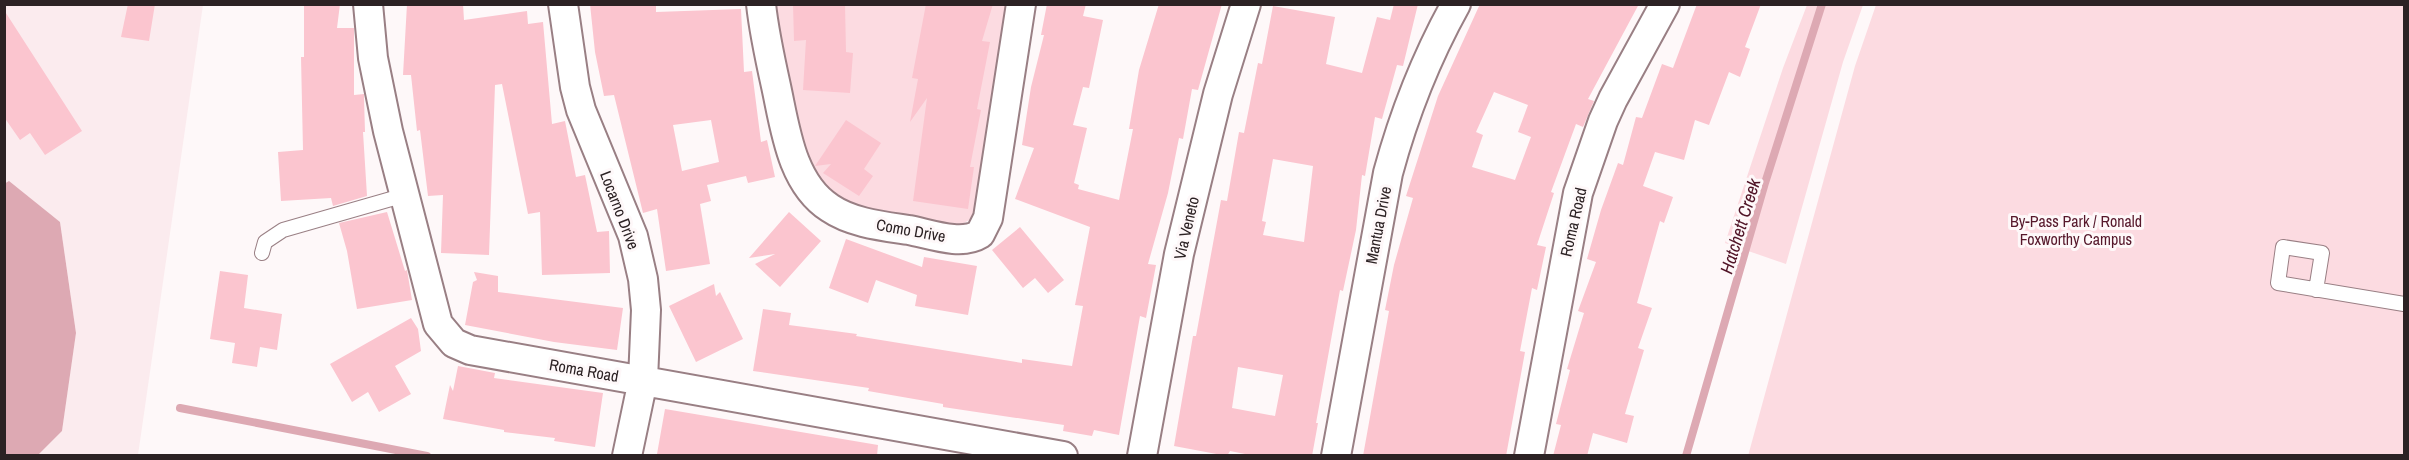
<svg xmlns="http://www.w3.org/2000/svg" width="2409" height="460" font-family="'Archivo Narrow',sans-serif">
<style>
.built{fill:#fbebee}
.green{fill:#fcdbe1}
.water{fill:#dda9b3}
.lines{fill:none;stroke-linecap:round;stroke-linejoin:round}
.stream{stroke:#dda9b3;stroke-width:8}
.building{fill:#fbc5cf;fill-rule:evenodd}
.service-casing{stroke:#997f84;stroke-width:16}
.minor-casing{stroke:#997f84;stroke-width:32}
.service{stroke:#fff;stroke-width:14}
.minor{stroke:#fff;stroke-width:28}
.labels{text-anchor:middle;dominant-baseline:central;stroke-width:6;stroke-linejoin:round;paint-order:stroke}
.street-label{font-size:16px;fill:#2c2224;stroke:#fef8f9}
.park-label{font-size:16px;fill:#56182b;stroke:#fef8f9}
.water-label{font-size:18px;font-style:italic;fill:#501326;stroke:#fef8f9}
</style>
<rect width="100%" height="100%" fill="#fef8f9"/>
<path class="built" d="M5,5H203L138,455H38L62,431L76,333L60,222L5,184Z"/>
<path class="green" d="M774,5H1012L975,217L962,224H953L855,205L839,198L819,181L809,161L797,120L781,48Z
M1807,5H1863L1843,62L1786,264L1725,243L1783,68Z
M1876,5H2404V455L1748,456L1855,66Z"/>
<path class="water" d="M9,181L60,222L76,333L62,431L38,455H5L4,184Z"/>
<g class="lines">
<path class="stream" d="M180,408L427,456
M1686,456L1765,183L1822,4"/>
</g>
<path class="building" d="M128,4H155L149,41L121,37Z
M304,4H340L337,28H354V95L364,94V98L365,132H363L367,196L333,206L331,198L281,201L278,152L303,150L301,57H304Z
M407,4H463L464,20L527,11L528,24L543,22L552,124L565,121L576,177L585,175L597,232L609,231L610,273L542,275L540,212L528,214L502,84L495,85L489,255L441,253L443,195L428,196L420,130L417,131L411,75H403Z
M590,4H656V12L741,9L744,72L752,71L761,142L767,140L775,177L748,183L746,176L707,185L711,201L700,204L710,264L666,271L657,209L643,213L614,95L604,96L595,52ZM711,120L719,162L682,171L673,125Z
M793,4H845L846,52L853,53L850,93L803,90L806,40L794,41Z
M926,4H993L982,41L990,42L977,109L981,110L970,167H974L968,209L913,201L927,98L910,122L918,79L912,78Z
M1047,4H1086L1083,16L1103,20L1089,88L1083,87L1073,125L1087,128L1074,183L1079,185L1078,189L1119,200L1133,129H1129L1139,70L1159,4H1222L1198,90L1192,89L1183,139L1179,138L1168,193L1148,264L1156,265L1146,318L1140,316L1119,435L1094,430L1092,436L1063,431L1064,425L943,407V404L868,391L869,388L753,371L763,309L791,313L789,325L857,334L856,336L1022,363V359L1072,366L1083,306L1075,305L1090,227L1015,199L1034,148L1022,145L1031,87L1044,35H1041Z
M1394,4H1418L1403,66L1397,65L1382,119L1375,117L1365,176L1362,175L1356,230L1343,291L1340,290L1316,423H1318L1312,456H1255L1230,451L1227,456L1174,446L1193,336H1196L1221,200L1227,201L1239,132L1244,133L1258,63L1262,64L1273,6L1335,17L1326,64L1362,73L1377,17L1390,20ZM1273,159L1313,166L1304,242L1263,235L1266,222L1262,221ZM1238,367L1283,375L1275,416L1232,408Z
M1480,4H1639L1588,99L1594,101L1583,127L1576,124L1551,192L1554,193L1537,245L1546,247L1537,290L1532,288L1520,351L1525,352L1506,456H1363L1389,311L1385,310L1394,265L1413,198L1406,196L1438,96ZM1494,92L1528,105L1518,132L1531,137L1515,180L1472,167L1483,135L1476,132Z
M1697,4H1761L1745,47L1750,49L1740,77L1729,72L1709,125L1695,120L1684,160L1655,152L1643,186L1673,197L1664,223L1660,221L1637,303L1652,308L1638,348L1644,350L1625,414L1634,416L1627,443L1593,433L1587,456H1553L1561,425L1556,424L1570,370L1567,369L1584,313L1578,311L1596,262L1587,259L1601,210L1618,163L1623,165L1636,117L1642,118L1662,64L1673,68Z
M4,10L82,131L45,155L30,133L20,140L4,117Z
M846,120L881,143L864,169L873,176L859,196L823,173L831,164L815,166Z
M387,212L405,271L407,270L412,300L357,309L347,251L339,223Z
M789,212L821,241L780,287L755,264L775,254L749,258Z
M1020,227L1064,280L1048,293L1035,278L1023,288L992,250Z
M846,239L922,267L924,257L977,266L968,315L915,306L917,295L876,280L868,303L829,288Z
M220,271L248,275L244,308L282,314L277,350L260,347L257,367L232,363L235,343L210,339Z
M474,272L498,276V292L623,308L617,350L554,342L465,325L473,282L477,280Z
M714,284L716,296L720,292L743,339L696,362L669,306Z
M411,318L418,329L421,351L395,366L411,394L379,412L368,392L352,402L330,364Z
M458,366L495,373L494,378L603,393L595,447L554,441L555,438L504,432V430L443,419L450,385L453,391Z
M665,409L878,445L877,456H667L657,454Z"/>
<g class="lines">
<g class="service-casing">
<path id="service" d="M262,253L265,242L283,230L405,195
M2316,290L2322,253L2283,247L2278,283L2404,304"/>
</g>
<g class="minor-casing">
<path id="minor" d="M368,4L373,58L388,131L438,324L454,343L470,350L1063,456
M563,4L575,87L581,110L633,236L643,279L646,310L643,380L627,456
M761,4C764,32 770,59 776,86C785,127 791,183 830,208C852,223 882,226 909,230C930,234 961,246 980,234L988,218L1021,4
M1142,456L1179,254L1218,94L1246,4
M1336,456L1388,173C1404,114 1426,58 1456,4
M1529,456L1578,193L1603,121L1613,99L1665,4"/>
</g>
<use href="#service" class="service"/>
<use href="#minor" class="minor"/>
</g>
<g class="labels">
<g class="street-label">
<text transform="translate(620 210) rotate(69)">Locarno Drive</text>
<text transform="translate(1573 222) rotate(-77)">Roma Road</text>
<text transform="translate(1378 225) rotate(-79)">Mantua Drive</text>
<text transform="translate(1186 228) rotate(-77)">Via Veneto</text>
<text transform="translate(911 230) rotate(10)">Como Drive</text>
<text transform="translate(584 370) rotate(10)">Roma Road</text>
</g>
<g class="park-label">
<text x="2076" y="221">By-Pass Park / Ronald<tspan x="2076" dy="18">Foxworthy Campus</tspan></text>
</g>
<g class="water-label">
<text transform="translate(1740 226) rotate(-73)">Hatchett Creek</text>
</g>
</g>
<rect width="2409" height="460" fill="none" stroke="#2c2224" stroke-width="12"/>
</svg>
